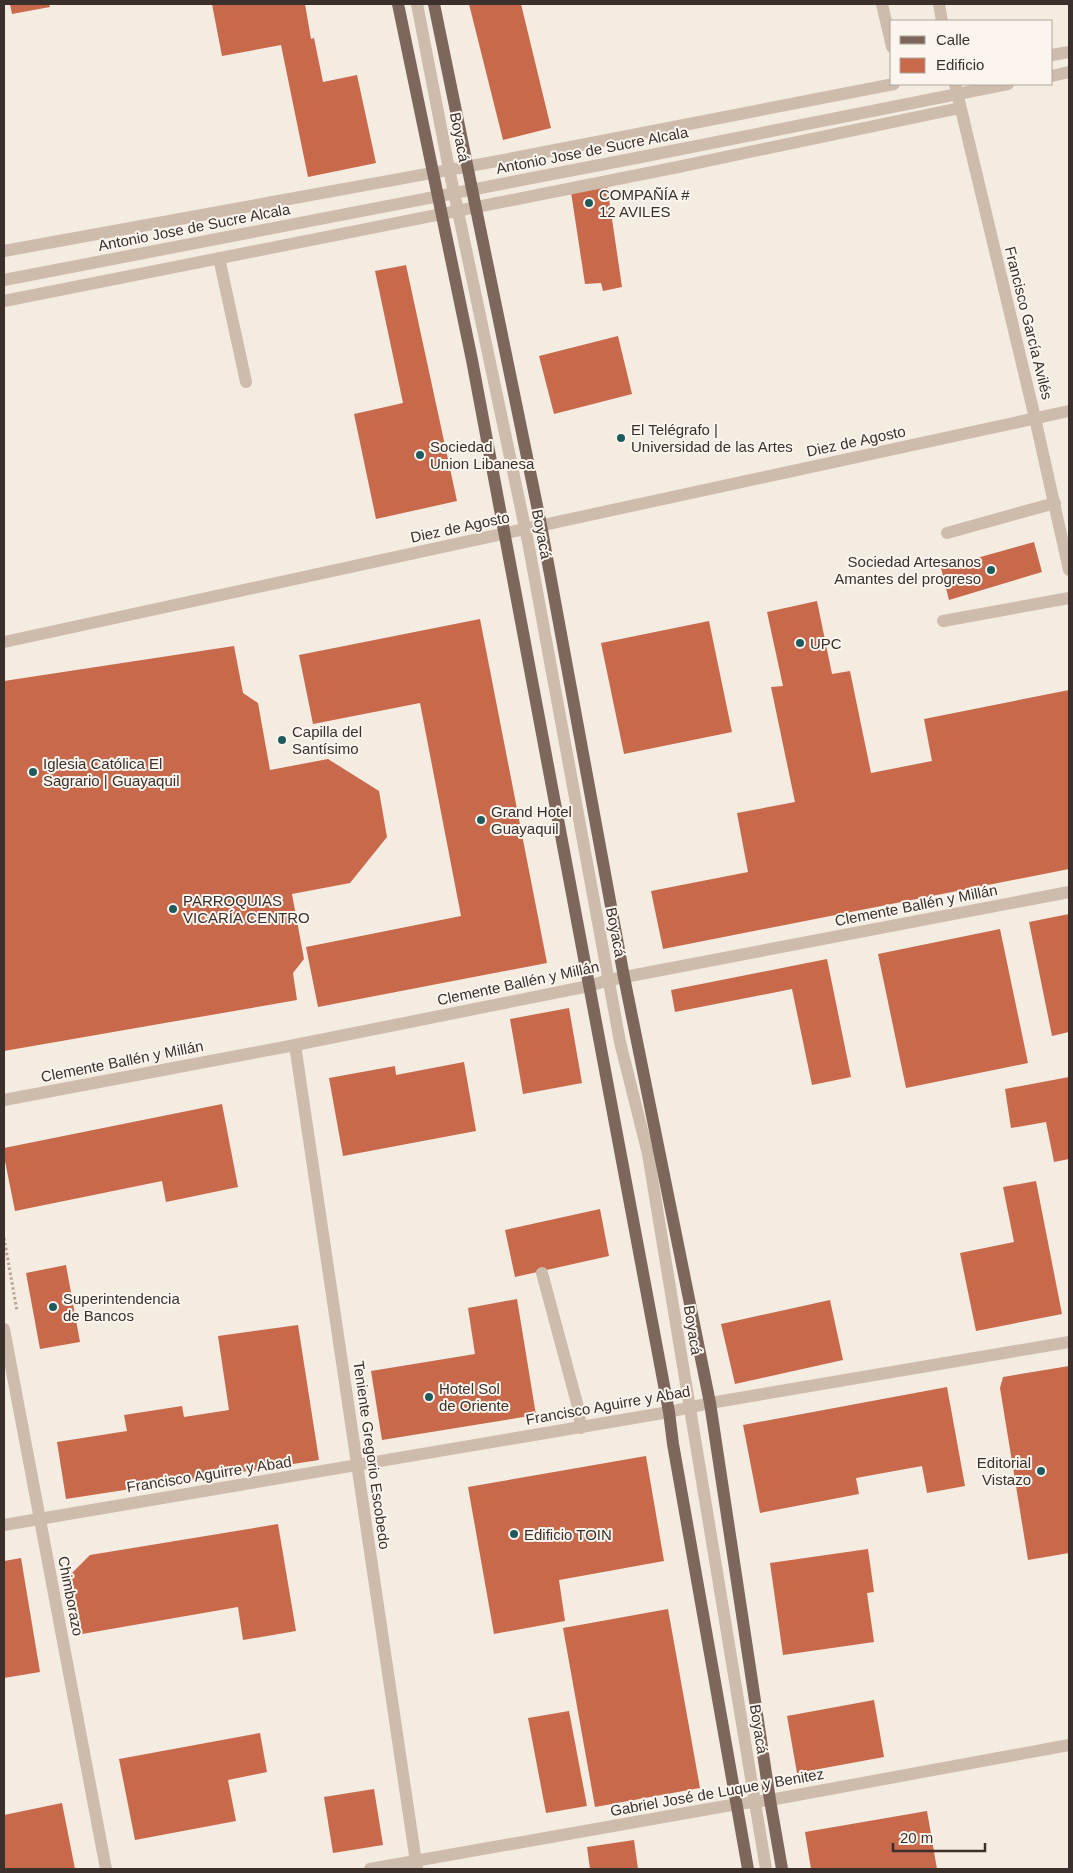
<svg xmlns="http://www.w3.org/2000/svg" width="1073" height="1873" font-family="Helvetica,sans-serif">
<style>
.building{fill:#c8694b}
.lines{fill:none;stroke-linecap:round;stroke-linejoin:round}
.path{stroke:#b9a596;stroke-width:3;stroke-dasharray:2.5 2.5;stroke-linecap:butt}
.service{stroke:#cdbbac;stroke-width:12}
.minor{stroke:#cdbbac;stroke-width:12}
.tertiary{stroke:#cdbbac;stroke-width:12}
.primary{stroke:#7d675c;stroke-width:12}
.poi-dot{fill:#1f5a5e;stroke:#fbf5ee;stroke-width:2}
.labels{text-anchor:middle;dominant-baseline:central;stroke-width:4;stroke-linejoin:round;paint-order:stroke}
.street-label{font-size:15px;fill:#3b302b;stroke:#fbf5ee}
.poi-label{font-size:15px;fill:#3b302b;stroke:#fbf5ee;text-anchor:start}
</style>
<rect width="100%" height="100%" fill="#f4ebe1"/>
<path class="building" d="M10,4H49L50,7L12,14Z
M212,4H305L311,39L314,38L323,82L357,75L376,163L308,177L281,45L222,56Z
M469,4H521L551,128L503,140Z
M607,185L622,287L603,291L601,283L585,284L571,192Z
M406,265L457,501L376,519L354,414L403,403L375,271Z
M618,336L632,394L554,414L539,356Z
M1034,542L1042,572L949,600L941,568Z
M817,601L832,674L850,671L871,773L932,761L924,719L1069,690V869L663,949L651,891L748,872L737,813L795,802L771,687L783,686L767,612Z
M480,619L547,963L318,1007L306,947L461,916L420,703L313,724L299,655Z
M709,621L732,732L624,754L601,643Z
M234,646L243,693L258,703L270,770L328,759L379,791L387,837L350,883L292,894L304,959L293,973L297,1000L4,1051V681Z
M1069,914V1032L1052,1036L1029,922Z
M1000,929L1028,1063L906,1088L878,954Z
M827,959L851,1077L812,1085L792,989L675,1012L671,990Z
M569,1008L582,1083L523,1094L510,1019Z
M464,1062L476,1131L343,1156L329,1078L395,1066L396,1075Z
M1069,1077V1159L1054,1162L1046,1122L1011,1128L1005,1089Z
M222,1104L238,1187L166,1202L162,1181L15,1211L4,1156V1148Z
M1036,1181L1062,1314L976,1331L960,1253L1014,1242L1003,1187Z
M600,1209L609,1256L515,1277L505,1230Z
M66,1265L80,1342L40,1349L26,1273Z
M517,1299L536,1415L382,1440L371,1371L475,1354L468,1308Z
M830,1300L843,1360L735,1384L721,1324Z
M298,1325L319,1460L66,1499L57,1442L127,1431L124,1415L182,1406L184,1417L229,1410L218,1336Z
M1069,1366V1553L1028,1560L1000,1388L1003,1377Z
M947,1387L965,1486L927,1493L922,1466L856,1478L859,1494L760,1513L743,1425Z
M646,1456L664,1561L559,1580L565,1621L494,1634L468,1487Z
M278,1524L296,1631L243,1640L238,1607L82,1634L71,1574L90,1555Z
M868,1549L874,1592L867,1593L874,1642L783,1655L770,1563Z
M21,1558L40,1672L4,1678V1561Z
M668,1609L700,1788L595,1807L563,1628Z
M874,1700L884,1757L797,1773L787,1716Z
M569,1711L587,1806L546,1813L528,1718Z
M260,1733L267,1772L228,1780L236,1821L135,1840L119,1759Z
M374,1789L383,1845L333,1853L324,1797Z
M62,1803L75,1869H4V1815Z
M927,1811L937,1869H811L805,1832Z
M634,1840L638,1869H590L587,1847Z"/>
<g class="lines">
<path class="path" d="M4,1238L17,1311"/>
<path class="service" d="M417,4L449,169L528,542L620,1042L648,1154L766,1869
M882,4L892,47
M1052,55L1069,52
M1052,76L1069,72
M219,258L246,382
M4,280L636,158L1008,84
M947,533L1055,503
M943,621L1069,598
M542,1273L578,1407L581,1428"/>
<path class="minor" d="M4,251L514,158L894,84
M4,301L673,168L960,108
M295,1045L417,1869
M4,1100L295,1045L589,986
M4,1329L106,1869
M370,1869L737,1804L770,1800L1069,1745"/>
<path class="tertiary" d="M939,4L942,21
M955,84L1035,418L1069,570
M4,642L1069,411
M589,986L609,980L1069,892
M4,1525L669,1412L710,1403L1069,1342"/>
<path class="primary" d="M398,4L472,360L669,1412L673,1444L748,1869
M434,4L541,525L624,977L710,1403L770,1800L782,1869"/>
</g>
<g class="poi-dot">
<circle cx="589" cy="203" r="5"/>
<circle cx="621" cy="438" r="5"/>
<circle cx="420" cy="455" r="5"/>
<circle cx="991" cy="570" r="5"/>
<circle cx="800" cy="643" r="5"/>
<circle cx="282" cy="740" r="5"/>
<circle cx="33" cy="772" r="5"/>
<circle cx="481" cy="820" r="5"/>
<circle cx="173" cy="909" r="5"/>
<circle cx="53" cy="1307" r="5"/>
<circle cx="429" cy="1397" r="5"/>
<circle cx="1041" cy="1471" r="5"/>
<circle cx="514" cy="1534" r="5"/>
</g>
<g class="labels">
<g class="street-label">
<text transform="translate(460 137) rotate(79)">Boyacá</text>
<text transform="translate(592 150) rotate(-11)">Antonio Jose de Sucre Alcala</text>
<text transform="translate(194 227) rotate(-11)">Antonio Jose de Sucre Alcala</text>
<text transform="translate(1029 323) rotate(76)">Francisco García Avilés</text>
<text transform="translate(856 441) rotate(-12)">Diez de Agosto</text>
<text transform="translate(460 527) rotate(-12)">Diez de Agosto</text>
<text transform="translate(542 534) rotate(79)">Boyacá</text>
<text transform="translate(916 905) rotate(-11)">Clemente Ballén y Millán</text>
<text transform="translate(616 932) rotate(79)">Boyacá</text>
<text transform="translate(518 983) rotate(-12)">Clemente Ballén y Millán</text>
<text transform="translate(122 1061) rotate(-11)">Clemente Ballén y Millán</text>
<text transform="translate(693 1330) rotate(81)">Boyacá</text>
<text transform="translate(608 1405) rotate(-10)">Francisco Aguirre y Abad</text>
<text transform="translate(372 1455) rotate(82)">Teniente Gregorio Escobedo</text>
<text transform="translate(209 1474) rotate(-9)">Francisco Aguirre y Abad</text>
<text transform="translate(71 1596) rotate(79)">Chimborazo</text>
<text transform="translate(759 1729) rotate(81)">Boyacá</text>
<text transform="translate(717 1792) rotate(-10)">Gabriel José de Luque y Benitez</text>
</g>
<g class="poi-label">
<text x="599" y="194">COMPAÑÍA #<tspan x="599" dy="17">12 AVILES</tspan></text>
<text x="631" y="429">El Telégrafo |<tspan x="631" dy="17">Universidad de las Artes</tspan></text>
<text x="430" y="446">Sociedad<tspan x="430" dy="17">Union Libanesa</tspan></text>
<text x="981" y="561" text-anchor="end">Sociedad Artesanos<tspan x="981" dy="17">Amantes del progreso</tspan></text>
<text x="810" y="643">UPC</text>
<text x="292" y="731">Capilla del<tspan x="292" dy="17">Santísimo</tspan></text>
<text x="43" y="763">Iglesia Católica El<tspan x="43" dy="17">Sagrario | Guayaquil</tspan></text>
<text x="491" y="811">Grand Hotel<tspan x="491" dy="17">Guayaquil</tspan></text>
<text x="183" y="900">PARROQUIAS<tspan x="183" dy="17">VICARÍA CENTRO</tspan></text>
<text x="63" y="1298">Superintendencia<tspan x="63" dy="17">de Bancos</tspan></text>
<text x="439" y="1388">Hotel Sol<tspan x="439" dy="17">de Oriente</tspan></text>
<text x="1031" y="1462" text-anchor="end">Editorial<tspan x="1031" dy="17">Vistazo</tspan></text>
<text x="524" y="1534">Edificio TOIN</text>
</g>
</g>
<rect width="1073" height="1873" fill="none" stroke="#3b302b" stroke-width="10"/>
<rect x="890" y="20" width="162" height="65" fill="#fbf5ee" stroke="#aea6a0"/>
<rect x="900" y="36" width="25" height="8" fill="#7d675c" stroke="#aea6a0"/>
<text x="936" y="45" font-size="15" fill="#3b302b">Calle</text>
<rect x="900" y="58" width="25" height="15" fill="#c8694b" stroke="#aea6a0"/>
<text x="936" y="70" font-size="15" fill="#3b302b">Edificio</text>
<path d="M893 1843v8h92v-8" fill="none" stroke="#3b302b" stroke-width="2.5"/>
<text x="900" y="1843" font-size="15" fill="#3b302b" stroke="#fbf5ee" stroke-width="4" paint-order="stroke">20 m</text>
</svg>
